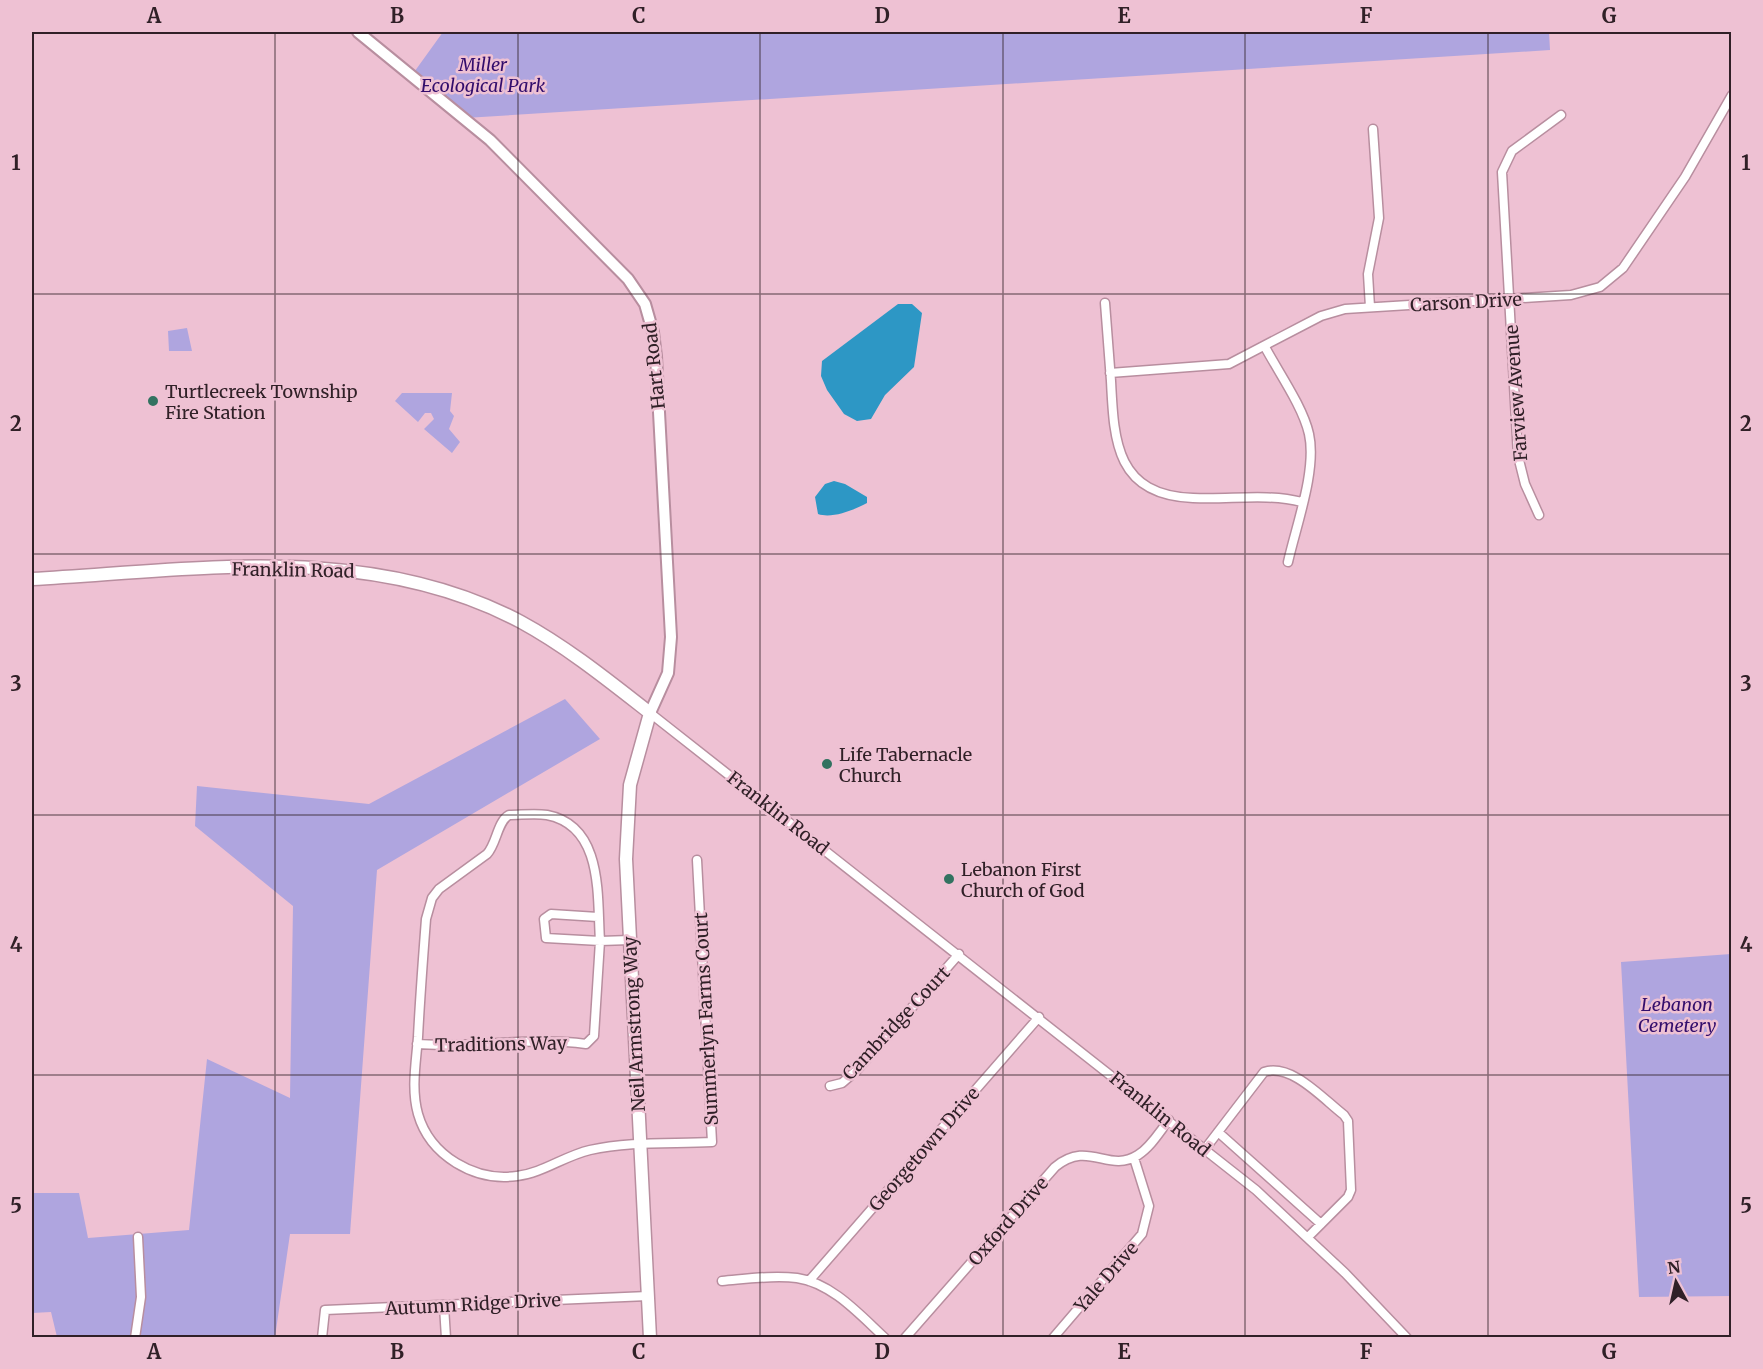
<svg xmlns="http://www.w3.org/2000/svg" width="1763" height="1369" font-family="Merriweather,serif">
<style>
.green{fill:#afa5df}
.water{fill:#2d97c5}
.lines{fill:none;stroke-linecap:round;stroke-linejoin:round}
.minor-casing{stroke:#b88e9f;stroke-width:11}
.tertiary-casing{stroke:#b88e9f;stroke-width:14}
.secondary-casing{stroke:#b88e9f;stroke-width:15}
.minor{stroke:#fff;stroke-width:8}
.tertiary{stroke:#fff;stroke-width:10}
.secondary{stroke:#fff;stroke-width:12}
.grid{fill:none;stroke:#302027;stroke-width:1.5;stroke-opacity:0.55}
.poi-dot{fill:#327260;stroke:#eec1d3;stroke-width:2}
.labels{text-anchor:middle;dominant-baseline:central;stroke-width:5;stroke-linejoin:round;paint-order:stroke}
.park-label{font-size:18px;font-style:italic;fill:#320d6c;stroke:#eec1d3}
.street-label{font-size:18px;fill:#302027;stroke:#eec1d3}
.poi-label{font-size:18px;fill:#302027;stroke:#eec1d3;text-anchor:start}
.neatline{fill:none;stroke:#302027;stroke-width:2}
.grid-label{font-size:20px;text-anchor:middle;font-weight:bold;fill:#302027}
</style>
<rect width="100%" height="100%" fill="#eec1d3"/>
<path class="green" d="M443,32H1549L1550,50L465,118L412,75Z
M187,328L192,351H169L168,331Z
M402,393H452L450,411L454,416L449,429L460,442L452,453L424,429L434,419L431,413H425L418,422L395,401Z
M565,699L600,739L377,870L350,1234H290L275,1337H57L51,1312L32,1313V1193H79L88,1238L189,1230L207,1059L290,1098L293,906L195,826L197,786L369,804Z
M1731,954V1296L1639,1297L1621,962Z"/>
<path class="water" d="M898,304H912L922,313L914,367L885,395L871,419L857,421L844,414L827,390L821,376L822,361Z
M834,481L845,484L867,497V503C854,510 832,519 818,514L815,497L825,484Z"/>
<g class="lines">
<g class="minor-casing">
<path id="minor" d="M1105,303C1107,329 1109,355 1111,381C1114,442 1116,495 1193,498C1230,500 1265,493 1302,502
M1370,307L1368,274L1379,218L1373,129
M1265,347C1279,373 1303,407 1309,434C1317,470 1296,526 1288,562
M1110,373L1229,364L1321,316L1345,309L1571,295L1600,287L1623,268L1685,177L1732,95
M1539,515L1525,484L1518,456L1502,172L1512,151L1561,115
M650,713L1256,1190L1345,1273L1407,1338
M630,940L600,941C597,897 604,826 547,815C535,813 521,815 509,815C497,822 497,843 487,854L439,889L432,898L426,919C423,958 420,998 418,1037C416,1063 411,1089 418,1114C430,1156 475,1182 517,1176C543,1173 564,1156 590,1150C629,1141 672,1144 712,1142L697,860
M417,1044C474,1048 530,1037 586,1044L594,1036L600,941L546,938L544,919L551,914L598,917
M830,1086L842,1083L856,1071L959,954
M1218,1132L1321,1224
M1205,1149L1264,1072C1292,1063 1323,1099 1344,1115L1348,1121L1351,1190L1348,1197L1308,1237
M722,1281C746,1279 772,1275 797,1278C832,1283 860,1315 885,1338
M809,1281L1039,1017
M444,1306L446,1338
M135,1338L141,1297L138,1237
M322,1338L325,1310L648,1296
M905,1338L1055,1167C1089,1139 1108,1174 1138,1155C1151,1147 1160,1131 1169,1120
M1053,1338L1142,1234L1149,1206L1134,1158"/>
</g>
<g class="tertiary-casing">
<path id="tertiary" d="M358,32L490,140L628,279L645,304L653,332L656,356L671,637L668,673L650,713"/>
</g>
<g class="secondary-casing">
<path id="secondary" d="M32,579C196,570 369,541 521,622C567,647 609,681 650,713L630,785L626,859L650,1338"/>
</g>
<use href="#minor" class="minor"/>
<use href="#tertiary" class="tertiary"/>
<use href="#secondary" class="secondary"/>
</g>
<path class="grid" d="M275,32V1338M518,32V1338M760,32V1338M1003,32V1338M1245,32V1338M1488,32V1338M32,294H1732M32,554H1732M32,815H1732M32,1075H1732"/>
<g class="poi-dot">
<circle cx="153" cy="401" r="6"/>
<circle cx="827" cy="764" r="6"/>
<circle cx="949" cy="879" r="6"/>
</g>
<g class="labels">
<g class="park-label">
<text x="483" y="64">Miller<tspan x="483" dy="21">Ecological Park</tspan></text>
<text x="1677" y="1004">Lebanon<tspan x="1677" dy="21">Cemetery</tspan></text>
</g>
<g class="street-label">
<text transform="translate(1466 302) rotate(-3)">Carson Drive</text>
<text transform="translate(654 366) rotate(-96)">Hart Road</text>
<text transform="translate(1516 393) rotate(-94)">Farview Avenue</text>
<text transform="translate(293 570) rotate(1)">Franklin Road</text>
<text transform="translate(778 813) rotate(38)">Franklin Road</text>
<text transform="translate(706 1019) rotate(-93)">Summerlyn Farms Court</text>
<text transform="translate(896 1023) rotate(-47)">Cambridge Court</text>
<text transform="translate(634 1024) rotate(-93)">Neil Armstrong Way</text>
<text transform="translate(501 1044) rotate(-1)">Traditions Way</text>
<text transform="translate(1160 1114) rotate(39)">Franklin Road</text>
<text transform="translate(924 1149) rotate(-49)">Georgetown Drive</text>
<text transform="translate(1008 1221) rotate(-49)">Oxford Drive</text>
<text transform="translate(1106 1277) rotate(-49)">Yale Drive</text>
<text transform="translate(473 1304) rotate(-3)">Autumn Ridge Drive</text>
</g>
<g class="poi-label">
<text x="165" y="391">Turtlecreek Township<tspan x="165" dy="21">Fire Station</tspan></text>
<text x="839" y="754">Life Tabernacle<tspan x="839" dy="21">Church</tspan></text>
<text x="961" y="869">Lebanon First<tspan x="961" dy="21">Church of God</tspan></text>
</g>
</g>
<rect width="1763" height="1369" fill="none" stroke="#eec1d3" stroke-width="66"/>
<g transform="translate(1676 1282) rotate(352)" stroke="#eec1d3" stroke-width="4.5" paint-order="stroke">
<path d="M0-4.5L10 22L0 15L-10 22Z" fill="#302027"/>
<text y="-9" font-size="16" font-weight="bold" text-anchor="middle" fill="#302027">N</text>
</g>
<rect x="33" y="33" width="1697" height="1303" class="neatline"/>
<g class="grid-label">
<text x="154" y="23">A</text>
<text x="397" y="23">B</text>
<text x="639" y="23">C</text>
<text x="882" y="23">D</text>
<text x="1124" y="23">E</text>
<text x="1366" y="23">F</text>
<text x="1609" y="23">G</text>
<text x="16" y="170">1</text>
<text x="1746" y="170">1</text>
<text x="16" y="431">2</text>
<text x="1746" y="431">2</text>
<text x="16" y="691">3</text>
<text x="1746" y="691">3</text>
<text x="16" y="952">4</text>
<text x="1746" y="952">4</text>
<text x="16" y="1213">5</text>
<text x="1746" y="1213">5</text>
<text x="154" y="1359">A</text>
<text x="397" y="1359">B</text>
<text x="639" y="1359">C</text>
<text x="882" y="1359">D</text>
<text x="1124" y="1359">E</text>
<text x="1366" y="1359">F</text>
<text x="1609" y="1359">G</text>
</g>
</svg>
